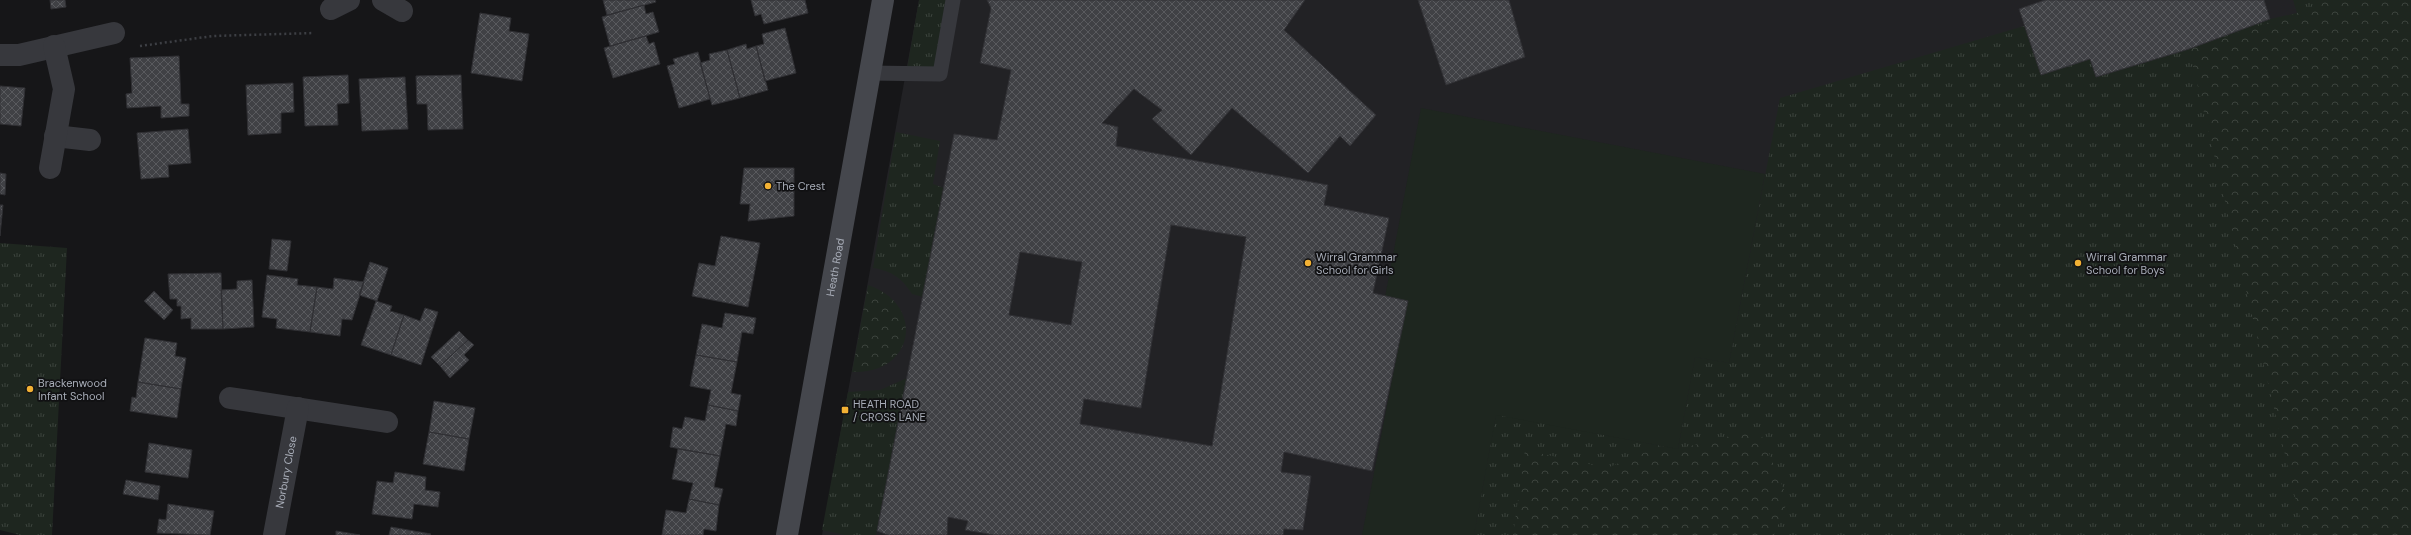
<svg xmlns="http://www.w3.org/2000/svg" width="2411" height="535" font-family="'DM Sans',sans-serif">
<style>
.built{fill:#222225}
.grass{fill:url(#grass-tufts)}
.forest{fill:url(#forest-crowns)}
.pitch{fill:#1e261f}
.building{fill:url(#building-cross-hatch);stroke:#303034;fill-rule:evenodd}
.lines{fill:none;stroke-linecap:round;stroke-linejoin:round}
.path{stroke:#3d3f44;stroke-width:2.5;stroke-dasharray:2 3;stroke-linecap:butt}
.lane{stroke:#37383d;stroke-width:15}
.street{stroke:#37383d;stroke-width:22}
.secondary{stroke:#45474d;stroke-width:22}
.poi-dot{fill:#f2b134;stroke:#111113;stroke-width:1.5}
.labels{text-anchor:middle;dominant-baseline:central;stroke-width:3.5;stroke-linejoin:round;paint-order:stroke}
.poi-label{font-size:11px;fill:#a8adb8;stroke:#111113;text-anchor:start}
.street-label{font-size:11px;fill:#a8adb8;stroke:#111113}
</style>
<defs>
<pattern id="grass-tufts" width="24" height="20" patternUnits="userSpaceOnUse"><rect width="24" height="20" fill="#1e261f"/><path d="M3 7l-1-3M5 7V3M7 7l1-3M15 17l-1-3M17 17v-4M19 17l1-3" fill="none" stroke="#3c433d"/></pattern>
<pattern id="forest-crowns" width="20" height="18" patternUnits="userSpaceOnUse"><rect width="20" height="18" fill="#1e261f"/><path d="M2 6a3 3 0 1 1 6 0M12 15a3 3 0 1 1 6 0" fill="none" stroke="#3c433d"/></pattern>
<pattern id="building-cross-hatch" width="8" height="8" patternUnits="userSpaceOnUse"><rect width="8" height="8" fill="#404145"/><path d="M0 0l8 8M0 8l8-8" fill="none" stroke="#595a5e"/></pattern>
</defs>
<rect width="100%" height="100%" fill="#161618"/>
<path class="built" d="M919,0H2411V535H822Z"/>
<path class="grass" d="M919,0H949L937,62L928,74L906,75Z
M2293,0H2411V535H1474L1496,414L1678,449L1695,357L1729,363L1780,98L2024,26L2041,75L2090,59L2096,77L2189,49L2270,19L2297,13Z
M896,132L940,141L933,184L944,188L923,297L912,294C902,278 892,271 873,268Z
M0,243L67,248L52,535H20L0,530Z
M907,378L876,535H845L822,530L848,392L880,390Z"/>
<path class="forest" d="M2328,0H2411V535H2304L2189,49L2297,13Z
M868,285C927,305 914,375 852,372Z
M1759,429L1788,500L1774,535H1513L1525,450L1607,468L1661,446L1678,449Z"/>
<path class="pitch" d="M1421,108L1765,174L1729,363L1695,357L1678,449L1496,415L1474,535H1362L1407,302L1385,297Z"/>
<path class="building" d="M50,0H65L66,7L51,9Z
M603,0H655L656,2L607,15Z
M751,0H805L808,13L764,24L761,14L755,16Z
M987,0H1305L1284,30L1376,115L1350,146L1340,136L1308,173L1232,108L1191,155L1152,119L1162,110L1134,89L1102,123L1118,127L1116,146L1328,185L1324,205L1389,218L1373,293L1408,301L1372,471L1284,452L1281,472L1311,476L1303,530L1284,529L1283,535H994L965,530L968,521L948,517L947,535H888L877,531L954,134L997,140L1011,70L980,63L991,8ZM1171,225L1246,237L1212,446L1080,424L1084,399L1141,408ZM1020,252L1082,262L1071,325L1009,315Z
M1418,0H1509L1525,57L1446,85Z
M2045,0H2264L2270,19L2189,49L2096,77L2090,59L2041,75L2019,9Z
M644,5L646,14L653,12L659,32L610,46L602,17Z
M480,13L511,18L509,31L529,34L522,81L471,73Z
M785,28L796,73L765,81L756,46L764,44L762,34Z
M646,36L649,44L654,42L660,64L613,78L604,48Z
M746,44L747,49L756,46L768,90L740,98L727,50Z
M727,50L740,98L712,105L700,63L710,60L709,54Z
M698,52L710,99L679,108L667,66L675,64L673,59Z
M179,56L181,104H189V116L161,118V106L127,108L126,94L132,93L130,58Z
M348,75L349,103L337,104L338,125L305,126L303,77Z
M461,75L463,129L428,130L427,104H417L416,76Z
M405,77L408,129L362,131L359,79Z
M293,83L294,112L281,113V133L248,135L246,85Z
M0,86L25,88L21,126L0,124Z
M188,129L191,163L168,165L169,177L141,179L137,133Z
M744,168H794V216L748,221L750,204H740Z
M0,173L6,174L5,195L0,194Z
M0,205H3L0,236Z
M721,236L760,243L748,307L692,296L699,263L715,266Z
M272,239L291,241L287,271L269,269Z
M370,262L388,268L377,301L359,295Z
M221,273L223,329H191V318L181,319V306H177V299H170L168,274Z
M267,275L298,279L297,285L317,287L310,332L276,328L277,319L262,317Z
M334,278L364,282L352,320L342,319L340,336L310,332L317,287L333,289Z
M252,280L254,327L223,329L221,290L237,289V281Z
M154,291L173,310L164,320L144,301Z
M376,301L392,306L390,311L404,315L391,355L361,345Z
M425,308L438,312L421,365L391,355L404,315L420,321Z
M725,313L756,318L753,334L742,332L737,362L696,355L702,324L722,328Z
M459,331L468,340L440,366L431,357Z
M145,338L177,343L175,356L186,358L181,389L138,382Z
M468,340L474,345L464,355L469,360L450,378L440,366Z
M696,355L737,362L731,393L741,395L738,411L708,405L711,390L690,386Z
M138,382L181,389L177,418L130,411L132,397L136,398Z
M434,401L475,408L469,439L429,432Z
M708,405L738,411L736,426L726,424L720,456L670,447L673,427L682,429L685,417L705,421Z
M429,432L469,439L464,471L423,464Z
M149,443L192,450L188,478L145,472Z
M678,449L720,456L714,487L723,489L719,505L689,499L693,483L672,479Z
M395,472L426,477L425,490L440,492L438,507L414,504L412,519L372,514L377,481L393,483Z
M126,480L160,486L158,500L123,494Z
M689,499L719,505L716,531L704,529L703,535H662L666,510L686,513Z
M168,504L214,511L210,535L157,533L159,519L166,520Z
M391,527L431,534L430,535H389Z
M336,531L360,535H336Z"/>
<g class="lines">
<path class="path" d="M140,46L213,36L314,33"/>
<path class="lane" d="M869,73L940,74L953,0"/>
<g class="street">
<path d="M383,0L402,11"/>
<path d="M331,9L349,0"/>
<path d="M0,55H19L114,33"/>
<path d="M55,136L90,140"/>
<path d="M50,168L64,89L54,46"/>
<path d="M230,398L387,422"/>
<path id="s1" d="M274,535L298,408"/>
</g>
<path class="secondary" id="s2" d="M787,535L883,0"/>
</g>
<g class="poi-dot">
<circle cx="768" cy="186" r="4"/>
<circle cx="1308" cy="263" r="4"/>
<circle cx="2078" cy="263" r="4"/>
<circle cx="30" cy="389" r="4"/>
<rect x="841" y="406" width="8" height="8" rx="2"/>
</g>
<g class="labels">
<g class="poi-label">
<text x="776" y="186">The Crest</text>
<text x="1316" y="257">Wirral Grammar<tspan x="1316" dy="13">School for Girls</tspan></text>
<text x="2086" y="257">Wirral Grammar<tspan x="2086" dy="13">School for Boys</tspan></text>
<text x="38" y="383">Brackenwood<tspan x="38" dy="13">Infant School</tspan></text>
<text x="853" y="404">HEATH ROAD<tspan x="853" dy="13">/ CROSS LANE</tspan></text>
</g>
<g class="street-label">
<text stroke="none"><textPath href="#s2" startOffset="272">Heath Road</textPath></text>
<text stroke="none"><textPath href="#s1" startOffset="64">Norbury Close</textPath></text>
</g>
</g>
</svg>
